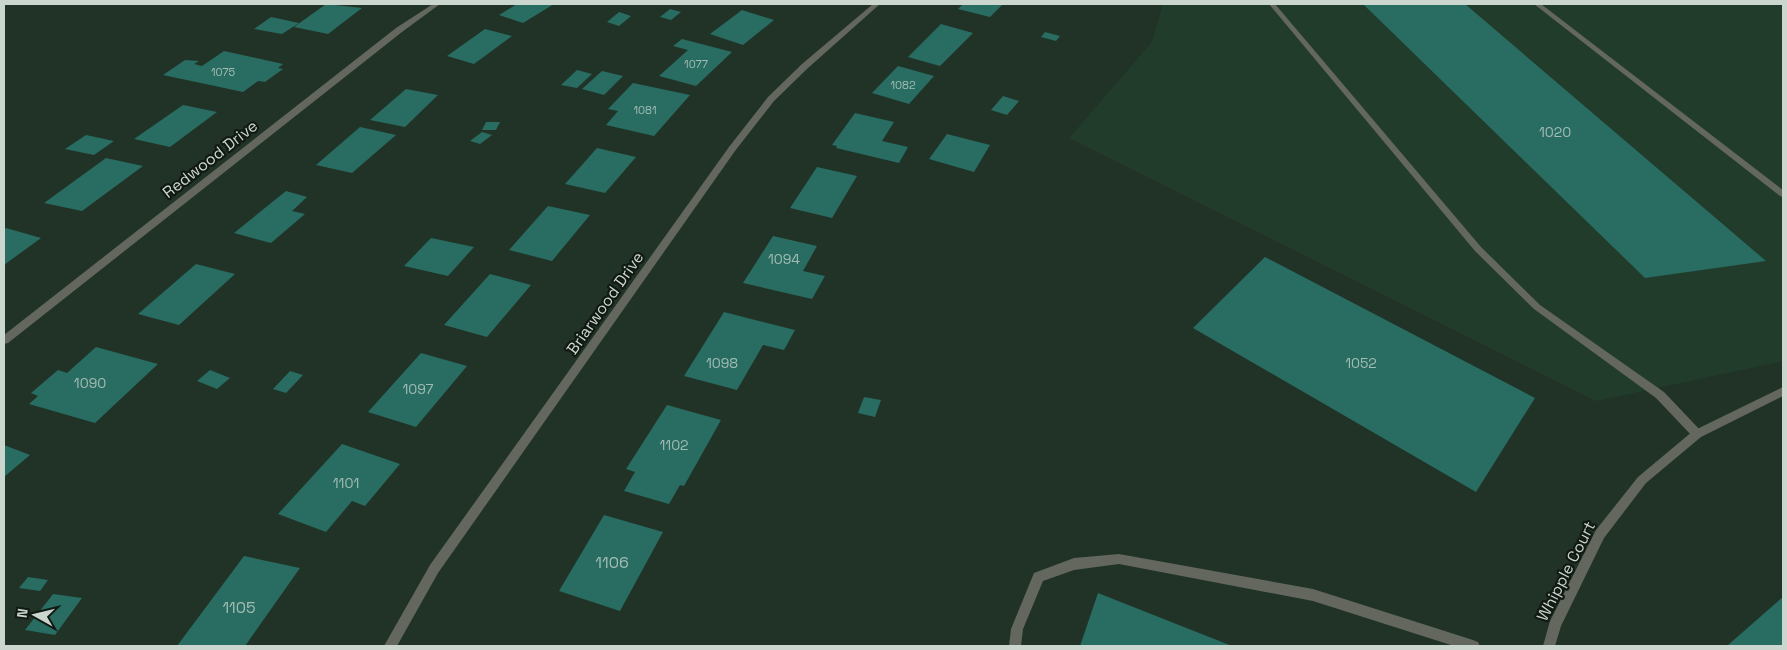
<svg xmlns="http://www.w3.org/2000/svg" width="1787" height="650" font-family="'Space Grotesk',sans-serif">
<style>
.built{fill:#223c2b}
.building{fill:#286c62}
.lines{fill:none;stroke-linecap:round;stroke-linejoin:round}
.service{fill:#63675e;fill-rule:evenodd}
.minor{fill:#63675e;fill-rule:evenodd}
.labels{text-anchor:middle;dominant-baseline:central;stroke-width:4.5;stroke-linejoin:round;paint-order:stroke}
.far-number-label{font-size:11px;fill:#a2bcb3}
.number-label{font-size:14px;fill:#a2bcb3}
.street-label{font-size:16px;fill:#cad6ce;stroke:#111913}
.near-number-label{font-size:16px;fill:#a2bcb3}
</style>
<rect width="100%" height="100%" fill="#213327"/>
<path class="built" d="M1163,4H1783V361L1596,401L1069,138L1152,42Z"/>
<path class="building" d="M326,4L362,8L328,34L294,27Z
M517,4H554L523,23L499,15Z
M963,4H1003L990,17L958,9Z
M1363,4H1465L1766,261L1645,278Z
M670,9L681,12L671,20L660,17Z
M742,10L774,20L743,45L710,34Z
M619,12L631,16L619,26L607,22Z
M271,17L299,23L282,34L254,29Z
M941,24L973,33L940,66L908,57Z
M485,29L512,36L474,64L447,56Z
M1045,32L1060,36L1056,41L1041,37Z
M682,39L732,52L696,86L659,76L688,50L673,46Z
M224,51L283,64L278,68L283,69L265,82L258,81L243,92L163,75L185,60L199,61L194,64L202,66Z
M898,66L934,76L909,104L872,93Z
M577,70L592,74L577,88L561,85Z
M602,71L623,76L604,95L582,89Z
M633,83L690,95L654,136L606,125L618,111L608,109Z
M406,89L438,95L405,127L370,120Z
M1003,96L1019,101L1007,115L991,110Z
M183,105L217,112L170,147L134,139Z
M855,113L894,122L882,141L908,147L899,163L836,148L837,146L832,145Z
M486,122H500L496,130H482Z
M360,127L396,135L352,173L316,165Z
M482,132L492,135L480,144L470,141Z
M947,134L990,145L974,172L929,159Z
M86,135L114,141L94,155L65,149Z
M597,148L636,157L605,193L565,184Z
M106,158L143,166L82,211L44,203Z
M817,167L857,176L832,218L790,208Z
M286,191L307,197L292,211L305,214L271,243L234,233Z
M548,206L590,215L552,261L509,250Z
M6,228L41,238L4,265V230Z
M773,236L817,246L803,271L825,276L812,299L743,283Z
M431,238L474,247L448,276L404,266Z
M1265,257L1535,398L1476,492L1193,328Z
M196,264L235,274L179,325L138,314Z
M490,274L531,285L487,337L444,325Z
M724,312L795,330L784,350L763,345L737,390L684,376Z
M96,347L158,364L95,423L29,404L38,396L31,393L58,370L67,373Z
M421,353L467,366L416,427L368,412Z
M210,370L230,378L217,389L197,381Z
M290,371L303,375L286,393L273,389Z
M864,397L881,400L875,417L858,413Z
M667,405L721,420L684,486L680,485L669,504L624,491L635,472L626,469Z
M342,444L400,464L365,506L352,501L326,532L278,514Z
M4,445L30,455L4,477Z
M604,515L663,532L620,611L559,591Z
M244,556L300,568L245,646H177Z
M28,577L48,580L40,591L19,588Z
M1098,593L1232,646H1080Z
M53,594L82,598L55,635L25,630Z
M1783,597V646L1728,645Z"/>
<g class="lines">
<path class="service" d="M1269,4H1275L1481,247L1540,305L1664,392L1701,431L1703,434L1701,437L1697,438L1693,437L1656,398L1534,309L1475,251Z
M1534,4H1541L1783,190V197L1780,196Z
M1119,554L1313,589L1473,640L1478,642L1480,646H1454L1313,601L1119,564L1074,570L1043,581L1023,629L1021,646H1009L1011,629L1034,573L1074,558Z"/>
<path class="minor" d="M433,4H440L402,32L8,343L4,344V335L396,28Z
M873,4H880L808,68L774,101L735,151L438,573L397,646H384L430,565L729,147L768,97L802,64Z
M1783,387V396L1701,437L1646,483L1604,538L1561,626L1555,646H1543L1550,621L1596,530L1638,477L1693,431Z"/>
</g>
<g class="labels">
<g class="far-number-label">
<text x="696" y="64">1077</text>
<text x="223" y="72">1075</text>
<text x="903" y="85">1082</text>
<text x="645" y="110">1081</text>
</g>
<g class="number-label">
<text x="1555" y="132">1020</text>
<text x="784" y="259">1094</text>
<text x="722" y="363">1098</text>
<text x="1361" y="363">1052</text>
<text x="90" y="383">1090</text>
<text x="418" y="389">1097</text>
<text x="674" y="445">1102</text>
<text x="346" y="483">1101</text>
</g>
<g class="street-label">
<text transform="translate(210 159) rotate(-38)">Redwood Drive</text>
<text transform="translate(605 303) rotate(-55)">Briarwood Drive</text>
<text transform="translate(1566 571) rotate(-63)">Whipple Court</text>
</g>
<g class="near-number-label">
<text x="612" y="562">1106</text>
<text x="239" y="607">1105</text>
</g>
</g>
<rect width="1787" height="650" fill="none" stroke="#cad6ce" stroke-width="10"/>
<g transform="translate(35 615) rotate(278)" stroke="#111913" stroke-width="4" paint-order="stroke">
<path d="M0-4L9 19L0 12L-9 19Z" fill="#cad6ce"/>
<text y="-8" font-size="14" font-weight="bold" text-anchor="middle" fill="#cad6ce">N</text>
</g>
</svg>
